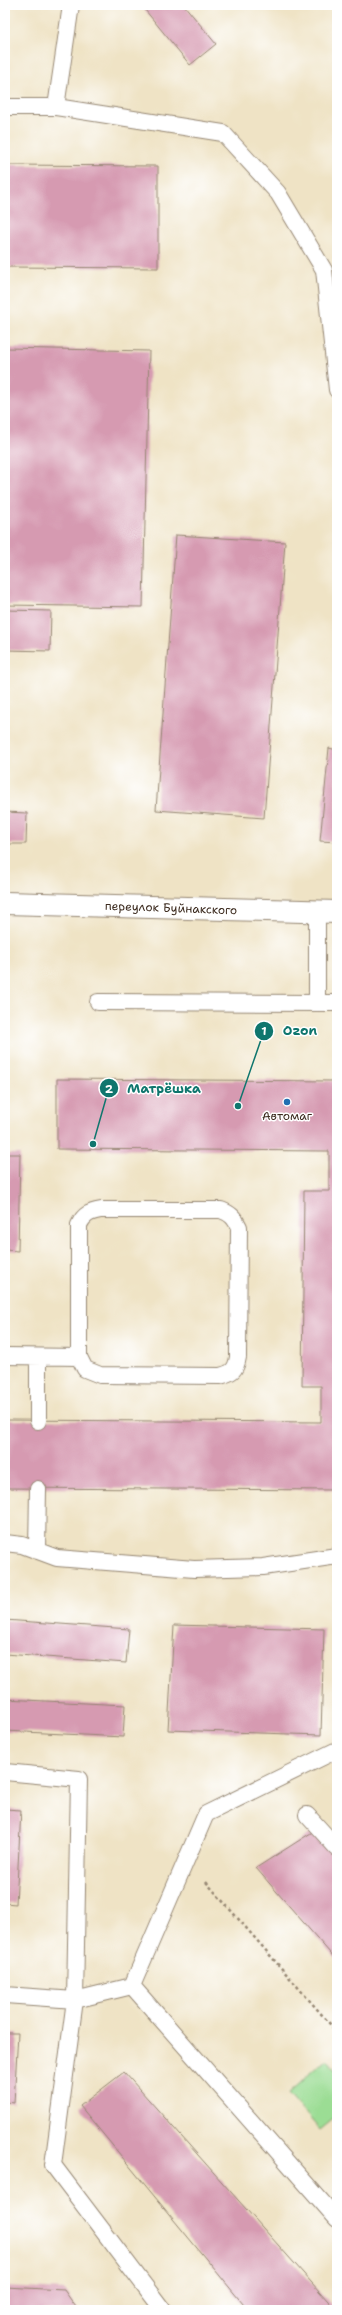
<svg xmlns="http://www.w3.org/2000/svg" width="342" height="2315" font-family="'Shantell Sans',sans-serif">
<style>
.green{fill:#9bdd94;stroke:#6b8459}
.building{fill:#d69ab1}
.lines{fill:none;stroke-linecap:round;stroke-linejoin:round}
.service-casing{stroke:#958672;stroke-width:18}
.tertiary-casing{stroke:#958672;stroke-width:24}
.path{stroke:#958672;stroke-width:2.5;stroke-dasharray:3 3;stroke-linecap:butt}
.service{stroke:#fff;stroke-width:16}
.tertiary{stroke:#fff;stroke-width:22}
.poi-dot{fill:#1f6fb2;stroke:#fff;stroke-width:1.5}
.labels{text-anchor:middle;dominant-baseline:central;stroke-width:3;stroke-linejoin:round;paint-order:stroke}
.street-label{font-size:12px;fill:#3b2a1e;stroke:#fff}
.poi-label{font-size:12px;fill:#3b2a1e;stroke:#fff}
.leader{fill:none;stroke:#0f766e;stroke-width:1.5}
.callout-dot{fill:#0f766e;stroke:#fff;stroke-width:1.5}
.mark-label{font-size:12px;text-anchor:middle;font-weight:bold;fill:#fff}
.callout-label{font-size:13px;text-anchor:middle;font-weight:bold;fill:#0f766e;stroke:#fff;stroke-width:3;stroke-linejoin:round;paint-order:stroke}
</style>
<rect width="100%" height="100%" fill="#fff"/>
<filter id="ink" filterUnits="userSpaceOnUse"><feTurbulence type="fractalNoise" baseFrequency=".025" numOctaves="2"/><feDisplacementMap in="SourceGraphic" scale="8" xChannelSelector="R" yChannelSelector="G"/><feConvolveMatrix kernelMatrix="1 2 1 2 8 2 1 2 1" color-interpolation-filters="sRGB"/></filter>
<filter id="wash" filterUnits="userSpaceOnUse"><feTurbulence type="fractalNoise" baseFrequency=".012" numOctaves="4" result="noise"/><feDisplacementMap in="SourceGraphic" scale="16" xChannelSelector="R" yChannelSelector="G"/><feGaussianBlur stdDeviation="0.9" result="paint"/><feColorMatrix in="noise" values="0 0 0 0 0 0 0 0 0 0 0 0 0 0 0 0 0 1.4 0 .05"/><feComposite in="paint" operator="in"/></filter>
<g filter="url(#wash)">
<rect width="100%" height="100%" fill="#efe3c5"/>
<path class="green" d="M327,2059L337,2071V2116L320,2130L288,2093Z"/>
<g id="blocks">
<path class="building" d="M141,5H184L216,44L190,65Z
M5,165L158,166V268L5,267Z
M5,348L149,351L143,607L5,605Z
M176,535L285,542L264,818L156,810Z
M5,610L51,611L50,651L5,650Z
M329,748L337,750V842L320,841Z
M5,812L27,813L26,844H5Z
M57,1079L337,1081V1490L5,1488V1420L321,1422V1386H302L304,1191H329V1151L57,1149Z
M5,1154H20L18,1251L5,1250Z
M5,1620L129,1629L126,1663L5,1654Z
M174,1625L324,1629L321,1735L168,1730Z
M5,1699L125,1705L123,1737L5,1731Z
M5,1809L21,1810L16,1904L5,1903Z
M314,1831L337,1857V1961L256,1868Z
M5,2033H18L14,2103L5,2102Z
M124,2072L336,2310H248L80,2106Z
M5,2287L64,2290L78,2310H5Z"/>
</g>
</g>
<g filter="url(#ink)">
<use href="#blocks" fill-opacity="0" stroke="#958672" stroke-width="1"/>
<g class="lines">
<g class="service-casing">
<path id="service" d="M5,107H56L223,133L278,193L324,270L337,390
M56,107L71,5
M98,1002L337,1003
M317,1003V912
M101,1210H221C231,1214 234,1217 239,1227L238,1357C236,1370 232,1373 220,1376L100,1375L85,1369L79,1357V1225C84,1214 90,1212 101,1210Z
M5,1356L79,1357
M38,1421V1357
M5,1543L22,1545L57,1558L194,1569L263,1567L337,1556
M37,1551L38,1489
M5,1772L79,1779L75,2000L132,1986L337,2219
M307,1815L337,1848
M132,1986L206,1814L337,1750
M5,1995L75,2000L53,2165L163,2310"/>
</g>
<g class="tertiary-casing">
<path id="tertiary" d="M5,903L337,912"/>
</g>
<path class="path" d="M206,1882L337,2032"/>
<use href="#service" class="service"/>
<use href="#tertiary" class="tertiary"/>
</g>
</g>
<circle class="poi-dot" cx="287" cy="1102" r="4"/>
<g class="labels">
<g class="street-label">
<text transform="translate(171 908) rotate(2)">переулок Буйнакского</text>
</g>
<g class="poi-label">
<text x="287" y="1116">Автомаг</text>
</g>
</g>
<path class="leader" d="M238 1106L264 1031M93 1144L109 1088"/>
<g class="callout-dot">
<circle cx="238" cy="1106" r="4"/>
<circle cx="93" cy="1144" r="4"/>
<circle cx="264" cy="1031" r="10"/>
<circle cx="109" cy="1088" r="10"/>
</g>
<g class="mark-label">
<text x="264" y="1035">1</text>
<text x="109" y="1093">2</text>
</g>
<g class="callout-label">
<text x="300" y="1035">Ozon</text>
<text x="164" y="1093">Матрёшка</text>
</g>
<rect width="342" height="2315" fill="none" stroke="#fff" stroke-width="20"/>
</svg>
